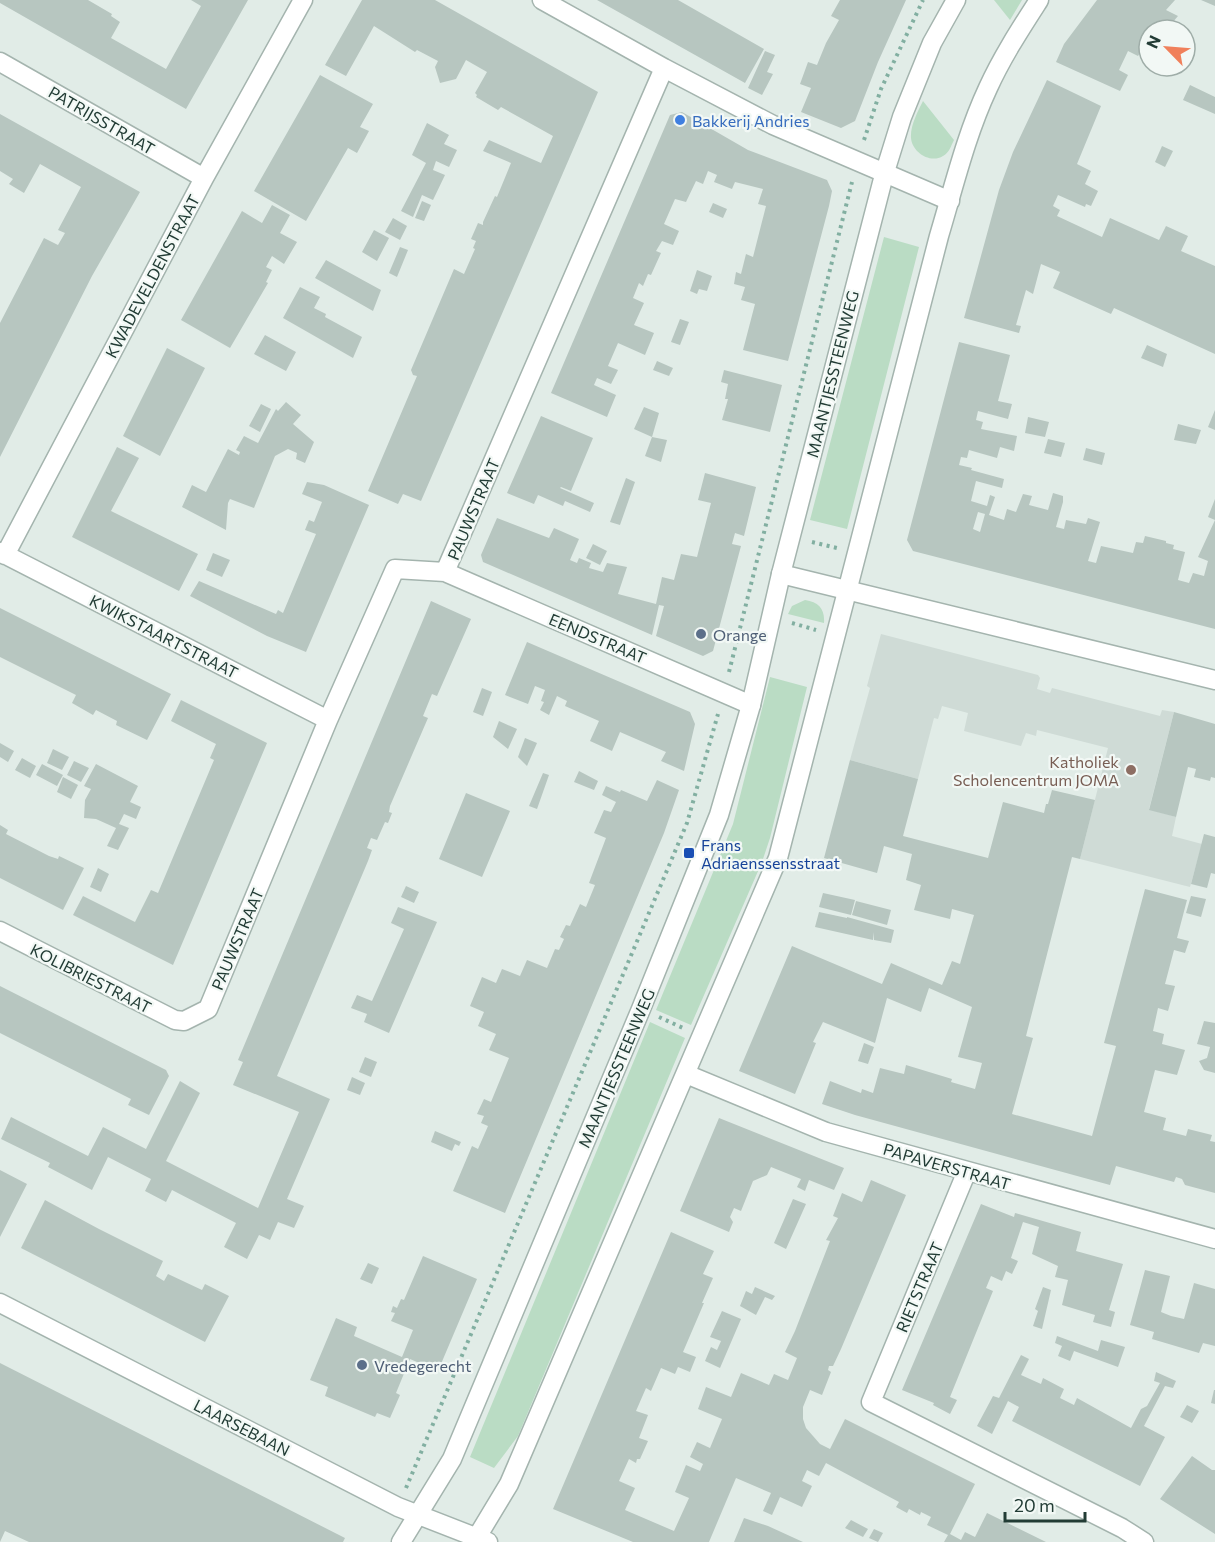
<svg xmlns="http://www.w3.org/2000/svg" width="1215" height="1542" font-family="Commissioner,sans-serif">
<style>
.built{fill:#cfdbd6}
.green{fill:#badcc4}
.building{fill:#b7c6c0;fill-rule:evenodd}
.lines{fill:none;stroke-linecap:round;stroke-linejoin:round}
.minor-casing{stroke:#a4b4ae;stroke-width:21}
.tertiary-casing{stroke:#a4b4ae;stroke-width:21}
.path{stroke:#82afa1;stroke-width:4;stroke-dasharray:3 4.5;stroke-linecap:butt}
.minor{stroke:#fff;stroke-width:18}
.tertiary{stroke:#fff;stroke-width:18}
.shop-dot{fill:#3f7fe0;stroke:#f2f8f5;stroke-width:2}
.service-dot{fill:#5c6f8a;stroke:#f2f8f5;stroke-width:2}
.education-dot{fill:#8d6e63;stroke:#f2f8f5;stroke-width:2}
.transit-dot{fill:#1a4fb4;stroke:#f2f8f5;stroke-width:2}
.labels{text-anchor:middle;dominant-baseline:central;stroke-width:4.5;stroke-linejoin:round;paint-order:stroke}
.street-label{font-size:16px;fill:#223c35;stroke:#f2f8f5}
.shop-label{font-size:16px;fill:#366cbe;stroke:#f2f8f5;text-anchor:start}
.service-label{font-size:16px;fill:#4e5e75;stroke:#f2f8f5;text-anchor:start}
.education-label{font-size:16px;fill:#785e54;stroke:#f2f8f5;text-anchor:end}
.transit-label{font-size:16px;fill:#164399;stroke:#f2f8f5;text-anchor:start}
</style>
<rect width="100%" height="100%" fill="#e1ece7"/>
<path class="built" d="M881,634L1038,675L1040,678L1037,689L1050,693L1052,688L1160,716L1162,710L1174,712L1149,809L1176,817L1172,836L1202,844L1190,887L1080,859L1108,748L1037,730L1036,736L1026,733L1021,746L964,731L968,713L942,706L938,719L934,718L918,779L850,760L870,688L867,686Z"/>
<path class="green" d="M994,0H1022L1010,20Z
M923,101L954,140C951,146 949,153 943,156C930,164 912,152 911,138C910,126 918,111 923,101Z
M884,237L919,247L847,529L810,520Z
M805,600C819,602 825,609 824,623L788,614L792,606Z
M770,677L807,687L770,838L762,862L691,1025L656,1010L733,824Z
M650,1022L685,1038L518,1436L494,1468L470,1457Z"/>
<path class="building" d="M0,0H88L112,14L111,16L120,22L111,38L166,69L201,6L191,0H248L186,109L0,3Z
M362,0H435L598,92L421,501L403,494L398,504L368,491L417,376L413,375L411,370L454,269L464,274L475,249L473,248L476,241L471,239L478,223L483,225V222L495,196L497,197L511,163L483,151L489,140L541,163L553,136L501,107L498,110L476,97L477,95L475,93L487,72L466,60L456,79L440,83L435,67L438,61L417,50L415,52L374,26L346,76L325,65Z
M597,0H678L764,49L745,83Z
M840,0H906L878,62L855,121L841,128L801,112L811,88L800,84L808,62L817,65L826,43L839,20L831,16Z
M1097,0H1175L1166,10L1178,16L1166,30H1149V50L1144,47L1138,56L1128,51L1119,70L1128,75L1120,91L1056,62L1064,44Z
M1201,0H1215V6Z
M765,51L775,55L767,72L773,74L762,95L748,88Z
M320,75L373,104L360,127L369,131L357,153L348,148L306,221L254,191Z
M1047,80L1101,106L1077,164L1091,171L1085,184L1098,191L1091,206L1086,204L1085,207L1058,195L1053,206L1060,210L1057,216L1102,237L1110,218L1159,240L1166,226L1188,236L1181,251L1215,266V354L1114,308L1111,314L1053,288L1060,272L1041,264L1033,294L1026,290L1016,325L1021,326L1019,333L964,318L999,190L1013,152Z
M1190,85L1215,97V114L1183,100Z
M682,112L748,150L827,180L832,191L829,206L788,361L743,350L755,304L741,300L745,287L734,284L736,272L741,274L746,254L753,257L766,206L758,204L763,189L735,182L732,189L714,182L717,175L708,171L703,184L696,181L686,202L675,199L664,224L679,231L673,245L662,241L656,251L661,253L651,275L648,274L643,286L639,283L633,298L644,303L634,325L654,333L645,355L618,343L608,366L618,370L611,384L597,378L594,385L616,395L607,417L551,393L670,115Z
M0,114L140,192L92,276L0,457V323L44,238L58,245L65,233L58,230L81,187L40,164L24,193L9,184L13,179L0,171Z
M427,123L449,135L444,144L457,150L449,167L436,161L433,170L445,175L433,200L422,195L413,217L401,211L426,163L412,155Z
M1162,146L1173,151L1165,167L1155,162Z
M422,201L431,205L424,221L415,218Z
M713,203L727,209L723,218L709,212Z
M272,205L290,215L280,233L297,242L284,264L272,256L266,267L272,270L266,282L268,283L230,348L181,320L242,211L262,223Z
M393,218L407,226L400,240L385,232Z
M374,230L389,238L377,261L362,252Z
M400,247L408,250L397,277L389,273Z
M326,260L381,290L373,311L315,278Z
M697,270L712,276L707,291L699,289L697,294L690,291Z
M300,287L320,297L314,308L326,314L325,317L362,337L353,358L283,318Z
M680,319L689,322L680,345L671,342Z
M265,335L296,352L286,371L254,354Z
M959,342L1010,355L998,401L1012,404L1008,419L978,411L976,420L983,422L981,429L1017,436L1014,451L1000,447L997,458L969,450L967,458L961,457L959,465L972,468L971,470L1004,479L1002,488L976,481L971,501L987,506L990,495L995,497L989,515L1004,520L1007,509L1016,512L1023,494L1032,496L1029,505L1048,510L1053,493L1063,496V502L1056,527L1064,529L1066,520L1086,524L1088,518L1100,522L1088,561L1096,563L1101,546L1133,553L1136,542L1143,543L1145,536L1166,541V543L1174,545L1173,549L1185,552L1178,580L1189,583L1193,573L1204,576L1208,561L1198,557L1215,520L1208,517L1215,499V629L913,551L907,540ZM978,512L985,514L980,532L973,529Z
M1147,345L1167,354L1163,367L1141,358Z
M167,348L205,368L160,456L123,436Z
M657,361L673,368L669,376L653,370Z
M724,370L782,385L770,432L722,420L728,399H725L728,384L721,382Z
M286,402L301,415L293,424L314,442L305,463L296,459L297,453L288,449L275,456L254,508L230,499L228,503L226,530L182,507L192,485L206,492L228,449L239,455L240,452L236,450L244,436L258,443L276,409L278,411Z
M261,404L271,409L260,432L249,426Z
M644,407L659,413L652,437L634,429Z
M1215,410V430L1208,427Z
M541,416L593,438L571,491L561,487L560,488L594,503L590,512L565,501L563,506L538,495L534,504L507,493Z
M1028,417L1049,422L1045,437L1025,433Z
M1178,424L1201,430L1196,444L1174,440Z
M652,437L667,440L661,462L645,456Z
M1048,439L1065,443L1061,457L1044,453Z
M117,447L139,458L111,511L198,554L179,591L72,537Z
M1086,448L1105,453L1102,465L1083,460Z
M705,473L756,487L744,536L735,533L732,544L741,546L713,651L703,656L656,636L664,606L659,605L652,635L483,562L481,555L497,518L549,538L554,528L579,539L570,560L577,563L579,558L591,563L589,568L603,572L607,563L627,567L618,594L656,604L662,577L674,580L681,554L697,557L711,503L698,500Z
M626,478L635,482L620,525L610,522Z
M307,482L324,485L369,505L306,652L267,636L190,596L199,581L276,614L278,610L283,613L316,534L305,530L309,520L314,522L322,502L302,494Z
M593,544L607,551L600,565L586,558Z
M213,553L230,560L222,577L206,570Z
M431,601L471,619L437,696L432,694L423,716L428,718L390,806L389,812L392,813L388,823L385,822L377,840L371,838L367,848L372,850L368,861L277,1076L330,1099L287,1199L304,1206L294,1228L278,1222L270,1240L259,1235L247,1259L224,1247L236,1223L172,1190L166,1202L145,1191L151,1179L108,1157L92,1190L48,1167L50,1163L1,1139L11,1117L88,1156L103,1127L146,1149L180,1081L200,1093L166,1161L258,1208L299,1112L233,1085L243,1062L238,1060Z
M0,608L171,694L147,740L116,725L117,721L96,710L93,715L72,703L76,695L0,657Z
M527,642L690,712L695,724L684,771L661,761L666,752L620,732L612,751L590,741L599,721L565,706L567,701L557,696L549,715L540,710L544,702L541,701L545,690L535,686L528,704L505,695Z
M482,688L492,692L483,716L473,712Z
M181,700L267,743L173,965L73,915L83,896L135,922L151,890L158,893L214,760L210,758L216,744L171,721Z
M1174,712L1215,724V778L1211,777L1210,781L1194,777L1196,769L1188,767L1176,817L1149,810Z
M499,721L517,729L508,749L493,737Z
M525,738L537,743L527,766L518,757Z
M0,743L14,751L8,762L0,757Z
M53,749L69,757L62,770L47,763Z
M22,758L36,766L30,778L15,770Z
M850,760L918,779L903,836L988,858L1003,802L1044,813L1046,804H1048L1052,790L1095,800L1080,859L1072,857L1026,1036L1033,1038L1012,1114L1092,1136L1116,1046L1104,1043L1145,889L1187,900L1177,938L1189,941L1185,953L1174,950L1165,984L1175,986L1168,1011L1158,1008L1153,1031L1164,1034L1162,1044L1185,1050L1177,1075L1155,1070L1144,1112L1166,1118L1163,1130L1186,1136L1188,1129L1212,1135L1210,1141L1215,1142V1193L1185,1185L1182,1179L1176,1177L1174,1182L1116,1166L1110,1185L855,1115L822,1104L830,1081L861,1093L862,1089L873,1093L880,1068L904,1074L906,1065L952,1079L951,1082L975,1089L982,1063L958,1057L972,1007L929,988L921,1012L887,998L875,1043L823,1022L813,1042L816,1043L795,1094L739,1071L792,946L882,984L891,963L942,985L952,961L960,964L974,915L952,909L950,919L914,910L921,885L906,880L912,854L884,846L877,873L824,858Z
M74,761L89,768L81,782L67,775Z
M42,764L63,775L57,786L36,775Z
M96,764L138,786L130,802L141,807L136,819L124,814L119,824L129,828L118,850L107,846L116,828L96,819L84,818L85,800L91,789L84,786Z
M579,771L598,781L594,790L574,782Z
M543,773L549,775L537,809L529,806Z
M63,777L78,785L71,799L57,792Z
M657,780L679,790L664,833L505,1213L453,1191L472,1146L478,1149L488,1126L481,1123L484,1116L477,1114L484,1099L491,1102L509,1058L489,1050L496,1034L478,1026L484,1012L470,1006L482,977L496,983L502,969L520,976L527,960L547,968L555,949L559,950L564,939L560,937L566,925L570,926L580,904L586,907L595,885L589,883L606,838L594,833L604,810L611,812L616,802L602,795L606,786L620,792L621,790L647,801Z
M466,793L510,811L482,877L439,859Z
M0,825L8,830L6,834L49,856L58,859L59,856L84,868L63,910L0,878Z
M1204,834L1215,837V874L1211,873L1207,888L1191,884Z
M98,868L109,874L101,892L90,887Z
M406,886L419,892L414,903L401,897Z
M823,893L855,900L851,915L819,907Z
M1191,896L1206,899L1201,917L1186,913Z
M856,901L891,910L887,925L852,915Z
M398,907L437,922L389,1033L364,1022L367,1014L351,1008L357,995L372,1001L404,929L391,923Z
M819,912L847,918V917L894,930L891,943L874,940V932L873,940L815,927Z
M0,986L166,1070L169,1076L149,1115L128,1105L131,1099L0,1033Z
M1204,1021L1215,1023V1073L1204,1070L1199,1061L1207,1058L1210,1047L1197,1044Z
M864,1043L874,1047L868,1064L858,1061Z
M365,1057L377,1062L371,1077L359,1072Z
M352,1077L365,1083L360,1095L347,1090Z
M719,1118L844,1168L834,1190L809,1180L805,1191L797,1187L801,1179L771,1167L767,1175L753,1181L741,1211L734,1208L730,1217L733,1222L729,1232L680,1211Z
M435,1131L461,1142L459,1146L455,1144L452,1151L431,1142Z
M0,1170L27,1184L0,1237Z
M871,1180L906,1195L841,1349L833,1366H829L828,1370L831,1372L822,1395L810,1390L803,1407V1419L806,1428L820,1444L830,1449L845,1419L975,1484L950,1534L961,1540L965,1532L975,1537L987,1513L1046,1542H944L948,1535L927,1525L931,1517L921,1512L920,1515L909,1509L907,1513L896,1507L899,1502L826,1463L819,1476L807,1470L802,1481L812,1486L802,1507L780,1497L772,1515L763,1511L771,1493L736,1478L709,1542H633L553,1509L671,1232L714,1251L703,1274L713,1278L702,1303H704L683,1352L696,1357L690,1372L678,1367L675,1374L661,1368L651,1391L646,1388L636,1411L648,1415L639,1438L648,1441L640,1459H637L636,1463L629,1459L619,1481L635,1488L625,1510L674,1531L689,1498L675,1492L686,1465L700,1471L703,1464L690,1457L697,1442L710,1448L722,1419L698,1409L706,1387L731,1397L741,1373L769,1385L774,1374L788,1380L797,1358L785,1352L795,1331L830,1241L826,1240L838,1218L833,1216L842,1193L862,1202Z
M793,1199L806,1204L786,1249L774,1243Z
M45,1200L99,1229L163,1261L156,1276L164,1281L168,1274L202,1290L205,1284L229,1296L205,1342L21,1248Z
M981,1204L1014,1217L1015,1213L1081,1232L1076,1251L1123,1264L1109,1310L1115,1312L1111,1327L1093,1322L1095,1315L1062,1305L1068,1280L1055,1277L1058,1266L1032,1254L1039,1227L1023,1222L1011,1258L1018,1261L1012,1274L1006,1271L1002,1281L991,1276L986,1288L993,1291L950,1397L957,1400L950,1414L933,1405L934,1403L902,1390Z
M423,1256L477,1279L438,1371L410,1359L396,1393L400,1395L390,1418L377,1413L375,1417L325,1396L328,1387L310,1380L336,1318L357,1327L354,1336L402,1357L413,1330L391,1321L395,1313L391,1312L393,1306L397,1308L401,1299L404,1300Z
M368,1263L379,1268L372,1284L360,1279Z
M1145,1270L1170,1276L1161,1312L1171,1316L1184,1319L1194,1283L1215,1289V1346L1203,1343L1199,1353L1152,1339L1154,1332L1130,1325Z
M755,1287L775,1296L772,1300L765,1297L756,1315L740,1306L746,1291L752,1294Z
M1043,1287L1051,1290L1042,1329L1033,1326L1038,1311L1035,1309Z
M722,1311L741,1319L720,1368L705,1361L711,1347L717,1350L721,1341L710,1337Z
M1057,1336L1098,1351L1101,1340L1125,1347L1118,1367L1074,1351L1070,1361L1058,1356L1062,1346L1055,1343Z
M1021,1355L1029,1359L1021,1375L1041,1384L1043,1378L1064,1389L1060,1398L1074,1405L1077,1398L1131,1428L1141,1409L1147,1406L1160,1383L1154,1381L1156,1372L1176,1381L1173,1388L1165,1386L1144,1426L1165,1437L1140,1486L1012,1421L1019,1407L1008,1401L992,1434L977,1426L993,1396L999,1398Z
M0,1363L345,1538L343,1542H29L5,1531L0,1542Z
M1214,1390H1215V1404L1211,1403Z
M1187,1405L1199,1411L1192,1423L1180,1417Z
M1192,1456L1212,1470H1215V1534L1160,1499Z
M744,1518L768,1526L803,1542H734Z
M851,1520L868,1529L863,1537L845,1528Z
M874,1529L883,1533L878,1542L869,1538Z"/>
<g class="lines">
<g class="minor-casing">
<path id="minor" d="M542,0L664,68L773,125L950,201
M0,62L204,178
M0,552L328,720
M5,555L204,178L303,0
M445,572L664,68
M781,574L1215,680
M0,931L175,1020L184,1021L208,1009L328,720L395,569L445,572L751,705
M686,1074L826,1132L1215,1239
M967,1171L871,1402L1122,1528L1144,1542
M0,1303L398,1507L488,1542"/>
</g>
<g class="tertiary-casing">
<path id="tertiary" d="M401,1542L452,1459L641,1009L719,815L751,705L781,574L884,175L902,117L932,43L956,0
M474,1542L509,1484L778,858L939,236C954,186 966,135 988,88C1002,57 1021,28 1039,0"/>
</g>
<path class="path" d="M864,140L881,89L923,0
M812,542L837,548
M792,623L816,630
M729,672L852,182
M659,1017L683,1028
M406,1488L687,823L718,714"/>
<use href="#minor" class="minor"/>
<use href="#tertiary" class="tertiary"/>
</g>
<circle class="shop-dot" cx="680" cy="120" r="6"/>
<g class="service-dot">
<circle cx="701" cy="634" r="6"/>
<circle cx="362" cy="1365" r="6"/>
</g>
<circle class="education-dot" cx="1131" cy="770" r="6"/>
<rect class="transit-dot" x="683" y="847" width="12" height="12" rx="3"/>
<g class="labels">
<g class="street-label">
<text transform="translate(102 120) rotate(30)">PATRIJSSTRAAT</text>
<text transform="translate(152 276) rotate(-62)">KWADEVELDENSTRAAT</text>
<text transform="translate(832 374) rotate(-76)">MAANTJESSTEENWEG</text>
<text transform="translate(473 509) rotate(-67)">PAUWSTRAAT</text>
<text transform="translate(164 636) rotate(27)">KWIKSTAARTSTRAAT</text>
<text transform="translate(598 638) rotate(23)">EENDSTRAAT</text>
<text transform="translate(237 939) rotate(-67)">PAUWSTRAAT</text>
<text transform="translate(91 978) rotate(27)">KOLIBRIESTRAAT</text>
<text transform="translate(616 1068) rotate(-67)">MAANTJESSTEENWEG</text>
<text transform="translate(947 1166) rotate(16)">PAPAVERSTRAAT</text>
<text transform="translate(919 1287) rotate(-67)">RIETSTRAAT</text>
<text transform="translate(242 1427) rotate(27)">LAARSEBAAN</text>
</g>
<g class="shop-label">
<text x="692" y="120">Bakkerij Andries</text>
</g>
<g class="service-label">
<text x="713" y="634">Orange</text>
<text x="374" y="1365">Vredegerecht</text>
</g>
<g class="education-label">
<text x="1119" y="761">Katholiek<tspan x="1119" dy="18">Scholencentrum JOMA</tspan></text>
</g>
<g class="transit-label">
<text x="701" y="844">Frans<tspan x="701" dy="18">Adriaenssensstraat</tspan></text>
</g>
</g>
<g transform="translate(1167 48) rotate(295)"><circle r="28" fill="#f2f8f5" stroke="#9fada8" stroke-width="1.5"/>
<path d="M0-4.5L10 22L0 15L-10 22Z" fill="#f0805b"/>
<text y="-9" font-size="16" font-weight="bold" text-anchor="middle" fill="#223c35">N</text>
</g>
<path d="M1005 1512v9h80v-9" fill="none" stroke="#223c35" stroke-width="3"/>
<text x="1014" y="1512" font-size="18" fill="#223c35" stroke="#f2f8f5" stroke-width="4.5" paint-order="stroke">20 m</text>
</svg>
